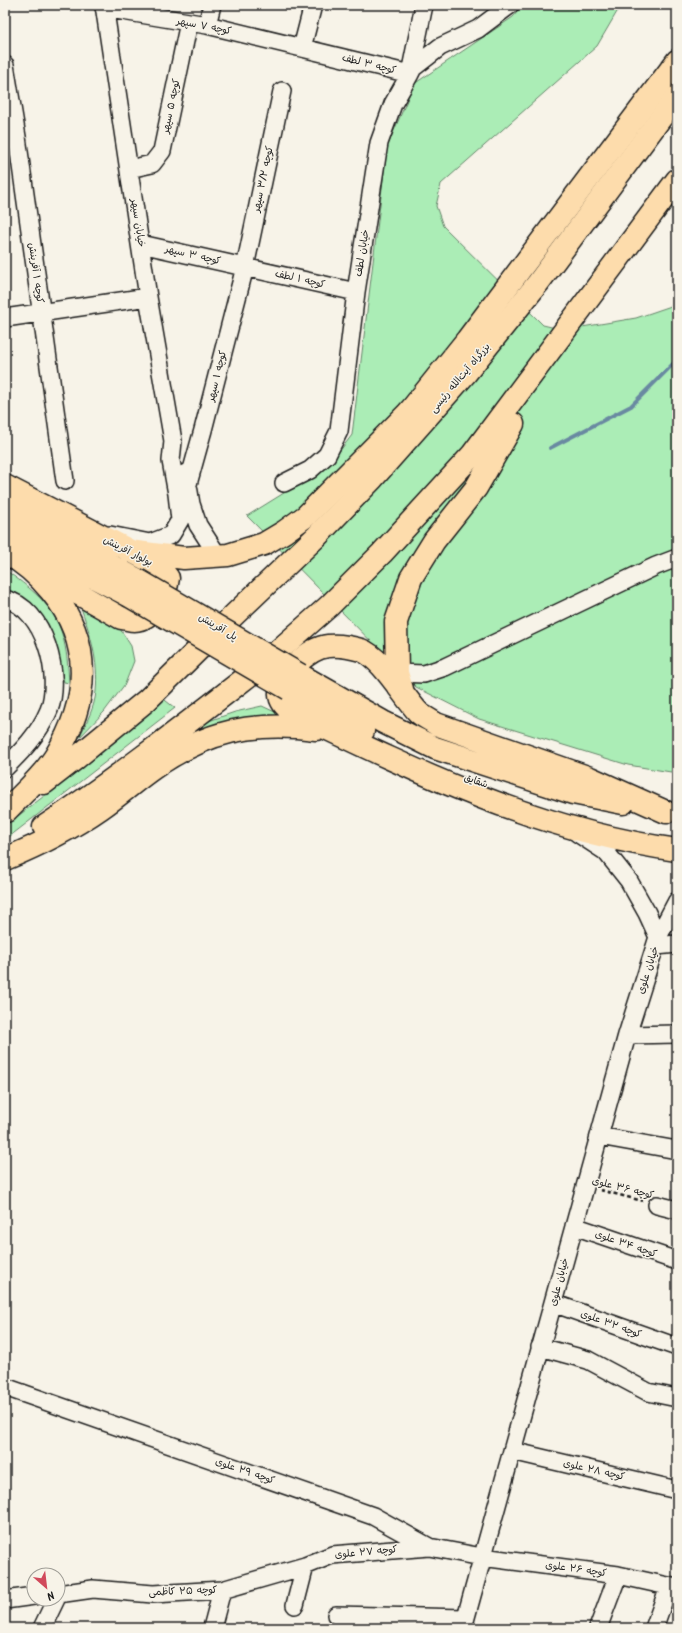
<svg xmlns="http://www.w3.org/2000/svg" width="682" height="1633" font-family="Kalam,'Playpen Sans Arabic',sans-serif">
<style>
.green{fill:#abedb6;stroke:#648469}
.lines{fill:none;stroke-linecap:round;stroke-linejoin:round}
.stream{stroke:#6989a1;stroke-width:4}
.minor-casing{stroke:#1c1c1c;stroke-width:20}
.major-casing{stroke:#1c1c1c;stroke-width:25}
.highway-casing{stroke:#1c1c1c;stroke-width:25}
.path{stroke:#1c1c1c;stroke-width:2.5;stroke-dasharray:4 3;stroke-linecap:butt}
.minor{stroke:#f7f3e8;stroke-width:17}
.major{stroke:#fddcac;stroke-width:22}
.highway{stroke:#fddcac;stroke-width:22}
.major-bridge-casing{stroke:#1c1c1c;stroke-width:25;stroke-linecap:butt}
.major-bridge{stroke:#fddcac;stroke-width:22}
.labels{text-anchor:middle;dominant-baseline:central;stroke-width:3;stroke-linejoin:round;paint-order:stroke}
.street-label{font-size:10px;fill:#1c1c1c;stroke:#f7f3e8}
</style>
<rect width="100%" height="100%" fill="#f7f3e8"/>
<filter id="ink" filterUnits="userSpaceOnUse"><feTurbulence type="fractalNoise" baseFrequency=".025" numOctaves="2"/><feDisplacementMap in="SourceGraphic" scale="8" xChannelSelector="R" yChannelSelector="G"/><feConvolveMatrix kernelMatrix="1 2 1 2 8 2 1 2 1" color-interpolation-filters="sRGB"/></filter>
<g filter="url(#ink)">
<path class="green" d="M523,5H621L597,46L441,184L436,206L443,226L543,325L564,330L636,318L677,304V773L628,765L479,719L416,687L247,516L329,465L352,435L387,147L414,84L513,17Z
M5,570C28,586 54,605 62,634C67,650 68,667 69,683L64,682L51,631L30,606L5,590Z
M80,605L115,621L131,646L134,661L125,684L104,712L79,738C86,723 95,707 96,691C99,661 90,633 80,605Z
M148,683L161,697L175,708L5,840V826L61,783L103,746Z
M262,706L288,718L164,747L194,726L235,712Z"/>
<g class="lines">
<path class="stream" d="M550,448L631,406L677,360"/>
<g class="minor-casing">
<path id="minor" d="M104,5L148,297L173,441L171,461L177,494L180,520L171,535L150,543L110,535
M104,8L207,25L410,74L413,68L440,47L478,29L510,5
M207,25L212,5
M302,48L313,5
M5,65L17,137L65,481
M129,169L152,164L162,151L189,22
M141,244L356,292
M5,318L148,297
M186,473L191,504L198,525L218,556
M284,483L310,470L327,455L339,431L356,292L379,143L393,104L410,74L424,5
M188,484L203,430L245,267L282,91
M5,599C45,608 62,676 49,710C39,734 22,751 5,768
M397,673L424,674L445,667L656,566L677,558
M577,833L606,852L629,881L647,913L658,937L677,901
M656,946L677,944
M627,1035L677,1034
M599,1136L677,1150
M657,1205L677,1210
M574,1226L677,1261
M553,1303L677,1347
M540,1347L588,1360L648,1392L677,1398
M5,1387L373,1516L429,1547L482,1557L618,1575L677,1588
M512,1451L677,1490
M58,1594L93,1589L153,1594L222,1590L305,1566L332,1555L429,1547
M5,1600L34,1596
M295,1605L305,1566
M336,1615L465,1618
M42,1628L56,1599
M212,1628L222,1590
M463,1628L627,1035L658,937
M598,1628L618,1575
M654,1628L669,1586"/>
</g>
<g class="major-casing">
<path id="major" d="M5,486L152,562L161,569L168,578C166,595 154,619 134,620C130,620 125,618 121,618L21,561
M5,509L136,579
M5,531L128,595
M129,551L184,558L228,555L264,544L284,532L306,516L410,411L467,340L677,61
M5,552C24,563 37,574 51,591C94,643 89,702 55,757C42,777 22,794 6,811
M300,675L383,722L435,748L573,793L623,803
M289,689L363,731
M402,689L397,673L396,622L411,578L434,541L476,488L513,424
M44,783L75,759L147,700L213,635
M666,812L590,778L436,724C431,720 423,717 418,712C403,696 381,657 361,650C351,647 338,645 328,646C309,648 282,673 280,692C279,701 286,707 292,712C417,772 538,831 677,850
M44,827C119,777 190,721 261,666
M5,859C39,845 71,829 101,808C120,795 136,780 155,767C207,731 253,721 316,729"/>
</g>
<g class="highway-casing">
<path id="highway" d="M410,411L440,391
M213,635L317,536L373,478L466,373L538,283L677,96
M261,666L329,606L382,553L472,455L677,180"/>
</g>
<path class="path" d="M600,1190L643,1201"/>
<use href="#minor" class="minor"/>
<use href="#major" class="major"/>
<use href="#highway" class="highway"/>
<g class="major-bridge-casing">
<path id="major-bridge" d="M136,579L300,675
M128,595L289,689"/>
</g>
<use href="#major-bridge" class="major-bridge"/>
</g>
</g>
<g class="labels">
<g class="street-label">
<text transform="translate(204 26) rotate(11)">کوچه ۷ سپهر</text>
<text transform="translate(369 64) rotate(14)">کوچه ۳ لطف</text>
<text transform="translate(171 106) rotate(-78)">کوچه ۵ سپهر</text>
<text transform="translate(263 179) rotate(-78)">کوچه ۳/۲ سپهر</text>
<text transform="translate(138 223) rotate(81)">خیابان سپهر</text>
<text transform="translate(362 253) rotate(-81)">خیابان لطف</text>
<text transform="translate(193 255) rotate(13)">کوچه ۳ سپهر</text>
<text transform="translate(36 273) rotate(82)">کوچه ۱ آفرینش</text>
<text transform="translate(300 279) rotate(13)">کوچه ۱ لطف</text>
<text transform="translate(217 376) rotate(-76)">کوچه ۱ سپهر</text>
<text transform="translate(460 378) rotate(-50)">بزرگراه آیت‌الله رئیسی</text>
<text transform="translate(128 551) rotate(27)">بولوار آفرینش</text>
<text transform="translate(218 627) rotate(30)">پل آفرینش</text>
<text transform="translate(476 781) rotate(19)">شقایق</text>
<text transform="translate(648 970) rotate(-72)">خیابان علوی</text>
<text transform="translate(623 1188) rotate(14)">کوچه ۳۶ علوی</text>
<text transform="translate(626 1244) rotate(19)">کوچه ۳۴ علوی</text>
<text transform="translate(559 1282) rotate(-75)">خیابان علوی</text>
<text transform="translate(611 1324) rotate(20)">کوچه ۳۲ علوی</text>
<text transform="translate(594 1470) rotate(13)">کوچه ۲۸ علوی</text>
<text transform="translate(245 1471) rotate(19)">کوچه ۲۹ علوی</text>
<text transform="translate(366 1552) rotate(-5)">کوچه ۲۷ علوی</text>
<text transform="translate(576 1569) rotate(8)">کوچه ۲۶ علوی</text>
<text transform="translate(183 1591) rotate(-2)">کوچه ۲۵ کاظمی</text>
</g>
</g>
<rect width="682" height="1633" fill="none" stroke="#f7f3e8" stroke-width="20"/>
<rect x="10" y="10" width="662" height="1613" fill="none" stroke="#1c1c1c" stroke-width="1.5" filter="url(#ink)"/>
<g transform="translate(46 1587) rotate(152)"><circle r="19" fill="#f7f3e8" stroke="#9f9d96"/>
<path d="M0-3L7 15L0 10L-7 15Z" fill="#d1495b"/>
<text y="-6" font-size="11" font-weight="bold" text-anchor="middle" fill="#1c1c1c">N</text>
</g>
</svg>
